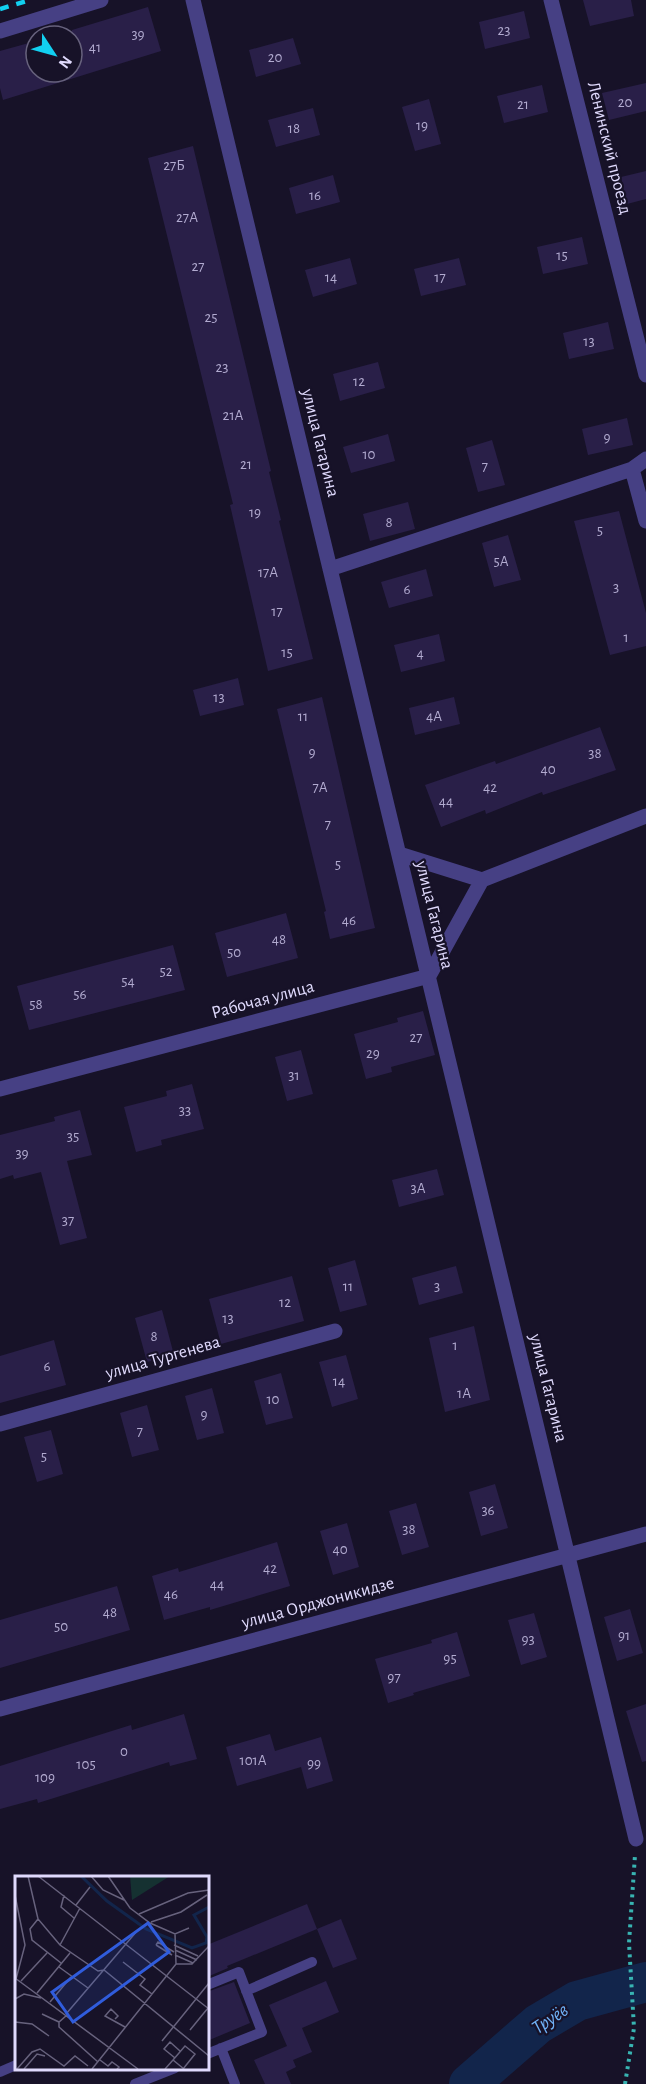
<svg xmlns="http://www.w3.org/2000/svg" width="646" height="2084" font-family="'Alegreya Sans',sans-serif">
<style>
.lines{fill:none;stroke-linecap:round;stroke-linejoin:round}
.river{stroke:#12254b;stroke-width:40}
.building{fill:#291f48}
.path{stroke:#38b4b2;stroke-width:4;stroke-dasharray:3 4.5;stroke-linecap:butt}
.service{stroke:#464084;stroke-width:10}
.minor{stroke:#464084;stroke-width:15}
.rail{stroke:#12d0f1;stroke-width:4.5;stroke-dasharray:9 8;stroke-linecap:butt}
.labels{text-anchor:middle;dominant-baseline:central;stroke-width:4.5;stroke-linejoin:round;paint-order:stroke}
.number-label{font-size:15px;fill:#b2abd0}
.street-label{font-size:18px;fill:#e0dafd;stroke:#171228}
.water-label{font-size:20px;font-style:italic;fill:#6fb1f6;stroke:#171228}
.inset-river{fill:none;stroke:#12254b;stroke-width:3}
.inset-road{fill:none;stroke:#67627d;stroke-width:1.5}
.view{fill:#305cdc;fill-opacity:0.15;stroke:#305cdc;stroke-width:3}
.inset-edge{fill:none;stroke:#e0dafd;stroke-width:3}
</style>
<rect width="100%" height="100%" fill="#171228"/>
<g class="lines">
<path class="river" d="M469,2084L538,2024L577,2001L646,1982"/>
</g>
<path class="building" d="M583,0H631L634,16L590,26Z
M148,7L161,51L3,100L0,88V51L36,41V72H72V30Z
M524,11L530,38L485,49L479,22Z
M293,38L301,64L256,77L249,50Z
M646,83V111L609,120L602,93Z
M542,85L548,112L504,123L497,96Z
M429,99L441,144L415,151L402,107Z
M313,108L320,135L276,147L268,120Z
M193,146L271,471L269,472L281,520L279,521L313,659L268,671L230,505L233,504L148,158Z
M646,171V199L627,204L621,177Z
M333,175L340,202L296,214L289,188Z
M582,237L588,264L543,274L537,247Z
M350,258L357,284L313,297L305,270Z
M459,258L466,285L421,296L414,269Z
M608,322L614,349L569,359L563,333Z
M378,362L385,388L340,401L333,374Z
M627,418L633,445L588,455L582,429Z
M388,434L395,461L351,473L343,447Z
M492,440L505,485L478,492L466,448Z
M408,502L415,529L370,541L363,514Z
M619,511L646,613V646L610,655L574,521Z
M508,535L521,580L494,587L482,543Z
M426,569L433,596L389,608L381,582Z
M439,634L445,661L401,672L394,645Z
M238,678L244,705L200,716L193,690Z
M322,697L375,928L330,939L324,912L326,911L277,709Z
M454,697L460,724L415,735L409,708Z
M600,727L616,770L543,795L542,792L486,814L485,810L441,827L425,785L495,761L496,764Z
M286,913L298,958L227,977L215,933Z
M173,945L185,990L29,1030L17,986Z
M423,1011L435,1055L391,1067L392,1072L366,1079L354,1034L398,1022L397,1018Z
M301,1050L313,1094L287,1101L275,1057Z
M192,1084L204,1129L161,1140L162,1145L136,1152L124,1107L167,1096L166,1091Z
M80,1110L92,1155L67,1161L87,1238L60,1245L41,1172L14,1179L13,1175L0,1179V1135L55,1121L54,1117Z
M437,1169L444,1195L399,1207L392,1180Z
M355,1260L367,1305L340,1312L328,1268Z
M456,1266L463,1293L419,1305L412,1278Z
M292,1276L304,1321L221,1344L209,1299Z
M162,1310L174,1355L147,1362L135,1318Z
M474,1326L490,1400L445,1412L429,1338Z
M54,1340L66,1385L0,1403V1356Z
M346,1355L358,1399L332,1407L319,1362Z
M281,1373L293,1418L266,1425L254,1381Z
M212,1388L224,1433L197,1440L185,1396Z
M147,1405L159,1450L132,1457L120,1413Z
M51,1430L63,1474L37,1482L24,1437Z
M495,1484L508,1528L481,1536L469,1492Z
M416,1503L429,1547L402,1555L389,1511Z
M347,1523L359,1567L333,1575L320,1531Z
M277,1542L290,1586L210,1610V1607L164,1620L152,1576L178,1568L179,1572Z
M117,1586L130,1630L0,1668V1620Z
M630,1609L643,1653L617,1661L604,1617Z
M534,1613L547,1657L521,1665L508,1620Z
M457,1632L470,1676L413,1693L414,1695L388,1703L375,1659L432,1643L431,1640Z
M646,1704V1761L642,1762L626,1711Z
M184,1714L197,1759L170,1766L169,1762L38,1803L37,1799L0,1809V1766L131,1725L132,1730Z
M270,1734L275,1751L321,1737L333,1781L307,1789L301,1767L237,1786L226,1747Z
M307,1904L317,1929L227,1966L228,1968L207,1977V1945Z
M341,1919L357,1959L333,1968L317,1929Z
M326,1981L339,2012L302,2028L312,2052L293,2060L296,2067L286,2072L291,2084H265L254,2060L287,2046L269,2005Z
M234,1982L250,2023L207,2041V1992Z"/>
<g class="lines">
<path class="path" d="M625,2084L634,2028L629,1943L635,1855"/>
<path class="service" d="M207,1985L239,1972L262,2032L207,2054
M246,1991L312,1962
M221,2048L235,2084
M0,2072L16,2065
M135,2084L175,2068"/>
<path class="minor" d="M193,0L636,1839
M551,0L646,375
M0,31L101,0
M632,469L646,521
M330,569L632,469L646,459
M399,854L482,880
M0,1089L429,976L482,880L646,816
M0,1424L335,1331
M0,1709L646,1534"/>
<path class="rail" d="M0,9L30,0"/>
</g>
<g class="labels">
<g class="number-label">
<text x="504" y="30">23</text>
<text x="138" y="34">39</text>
<text x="95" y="47">41</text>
<text x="275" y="57">20</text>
<text x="625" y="102">20</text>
<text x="523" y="104">21</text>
<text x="422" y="125">19</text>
<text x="294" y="128">18</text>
<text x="174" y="165">27Б</text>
<text x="315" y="195">16</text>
<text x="187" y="217">27А</text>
<text x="562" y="255">15</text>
<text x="198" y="266">27</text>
<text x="331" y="277">14</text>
<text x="440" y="277">17</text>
<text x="211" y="317">25</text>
<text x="589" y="341">13</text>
<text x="222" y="367">23</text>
<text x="359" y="381">12</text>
<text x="233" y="415">21А</text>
<text x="607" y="437">9</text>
<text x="369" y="454">10</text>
<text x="246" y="464">21</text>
<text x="485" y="466">7</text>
<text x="255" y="512">19</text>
<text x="389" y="522">8</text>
<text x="600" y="530">5</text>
<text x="501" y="561">5А</text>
<text x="268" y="572">17А</text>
<text x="616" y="587">3</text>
<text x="407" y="589">6</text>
<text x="277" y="611">17</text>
<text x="626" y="637">1</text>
<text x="287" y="652">15</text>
<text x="420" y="653">4</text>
<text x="219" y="697">13</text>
<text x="303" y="716">11</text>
<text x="434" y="716">4А</text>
<text x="312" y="752">9</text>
<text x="595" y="753">38</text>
<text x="548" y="769">40</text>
<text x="320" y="787">7А</text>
<text x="490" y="787">42</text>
<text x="446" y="801">44</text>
<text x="328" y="824">7</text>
<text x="338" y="864">5</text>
<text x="349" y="920">46</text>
<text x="279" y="939">48</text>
<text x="234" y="952">50</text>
<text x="166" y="971">52</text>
<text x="128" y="981">54</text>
<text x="80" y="994">56</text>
<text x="36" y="1004">58</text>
<text x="416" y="1037">27</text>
<text x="373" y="1053">29</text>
<text x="294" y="1075">31</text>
<text x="185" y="1110">33</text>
<text x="73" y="1136">35</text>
<text x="22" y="1153">39</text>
<text x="418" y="1188">3А</text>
<text x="68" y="1220">37</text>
<text x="348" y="1286">11</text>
<text x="437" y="1286">3</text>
<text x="285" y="1302">12</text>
<text x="228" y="1318">13</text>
<text x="154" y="1336">8</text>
<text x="455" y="1345">1</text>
<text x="47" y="1366">6</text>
<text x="339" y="1381">14</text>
<text x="464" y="1393">1А</text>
<text x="273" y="1399">10</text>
<text x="204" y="1414">9</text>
<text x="140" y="1431">7</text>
<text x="44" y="1456">5</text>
<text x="488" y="1510">36</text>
<text x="409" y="1529">38</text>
<text x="340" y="1549">40</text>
<text x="270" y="1568">42</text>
<text x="217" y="1584">44</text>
<text x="171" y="1594">46</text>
<text x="110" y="1612">48</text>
<text x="61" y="1626">50</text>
<text x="624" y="1635">91</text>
<text x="528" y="1639">93</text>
<text x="450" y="1658">95</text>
<text x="394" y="1677">97</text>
<text x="124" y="1751">0</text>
<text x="253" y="1760">101А</text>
<text x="314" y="1763">99</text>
<text x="86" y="1764">105</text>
<text x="45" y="1777">109</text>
</g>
<g class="street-label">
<text transform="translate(609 148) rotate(76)">Ленинский проезд</text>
<text transform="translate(320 443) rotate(76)">улица Гагарина</text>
<text transform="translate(434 915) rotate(76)">улица Гагарина</text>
<text transform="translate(263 1000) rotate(-15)">Рабочая улица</text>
<text transform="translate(163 1358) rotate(-16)">улица Тургенева</text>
<text transform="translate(548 1388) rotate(76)">улица Гагарина</text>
<text transform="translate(318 1603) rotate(-15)">улица Орджоникидзе</text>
</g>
<g class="water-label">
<text transform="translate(550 2019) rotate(-34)">Труёв</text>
</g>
</g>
<g transform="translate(15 1876)">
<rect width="194" height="194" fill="#171228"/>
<path d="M115,0H155L117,24Z" fill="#153131"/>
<path class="inset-river" d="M66,0L92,25L131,53L177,72L191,67L192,61L179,39L194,31"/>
<path class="inset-road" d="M13,0L23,43L45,69L83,95L89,94L194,180M23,0L194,133M76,0L88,14L109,24M93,0L115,32L135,47L160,58L174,52M0,19L10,69L1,103M49,19L46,31L59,42M61,29L75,11M124,38L173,17L194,14M23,43L15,53L17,64L46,87M136,46L166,36L192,19M160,58L161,88M45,69L65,32M141,69L143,66L159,76M141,69L157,79M159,69L183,80M160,74L182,84M160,79L178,87M108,86L130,103L125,109L137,118M44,91L73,112M0,102L123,193M6,105L32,77M22,117L55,77M0,123L9,118L26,122M35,126L56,101M27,138L44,146L52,139M51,138L122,55M100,143L103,140L96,133L90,140L110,151M0,146L17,148L34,160M44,146V151L83,186M175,154L193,132M147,165L194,107M160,182L149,173L155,166L165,175M85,184L93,190L97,186L104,191L102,193M158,184L170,170L180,178L168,193M2,193L17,176L25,173L49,190L60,180L73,190M9,193L22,178L30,180M77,193L161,88H177L194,70M150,193L158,184L169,193"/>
<path class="view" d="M133,47L154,76L58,146L37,116Z"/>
<rect width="194" height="194" class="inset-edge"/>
</g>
<g transform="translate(54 54) rotate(126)"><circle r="28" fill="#171228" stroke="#67627d" stroke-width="1.5"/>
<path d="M0-4.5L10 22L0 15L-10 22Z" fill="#12d0f1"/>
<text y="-9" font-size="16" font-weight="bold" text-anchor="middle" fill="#e0dafd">N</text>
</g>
</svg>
